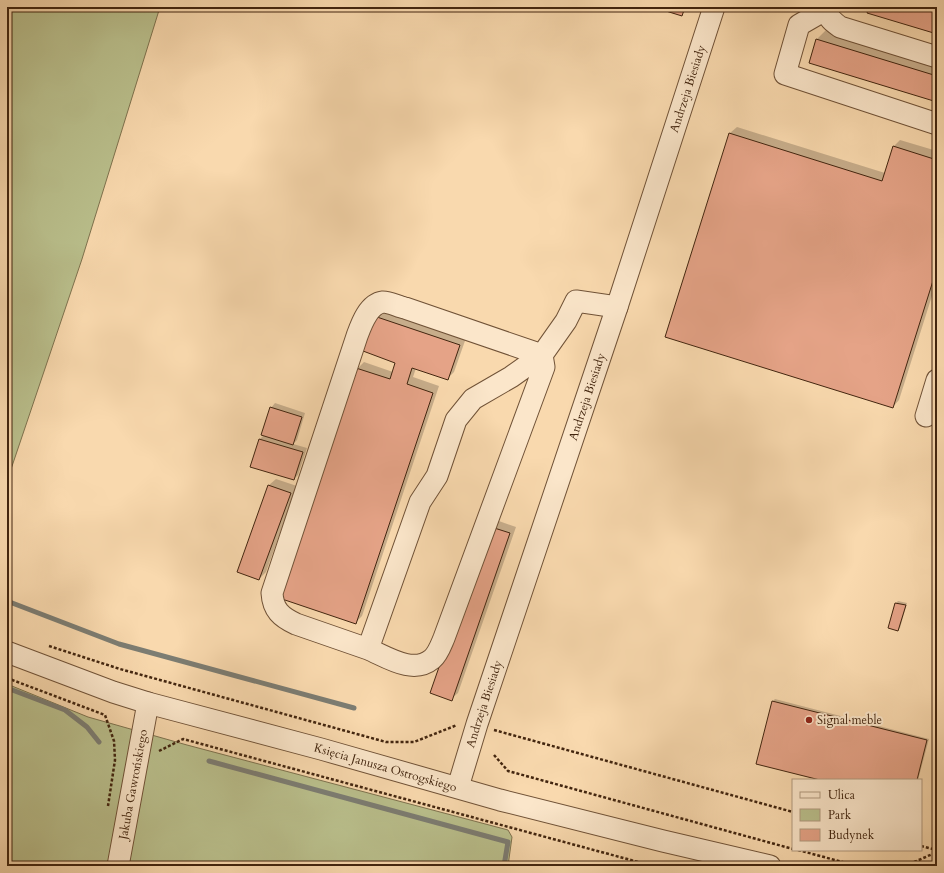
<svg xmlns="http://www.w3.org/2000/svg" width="944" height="873" font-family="Cardo,serif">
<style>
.green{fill:#bac08d;stroke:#7e724e}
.shadow{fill:#0003}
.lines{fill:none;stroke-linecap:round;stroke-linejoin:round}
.stream{stroke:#7c7d73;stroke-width:5}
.building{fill:#e5a387;stroke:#42250f}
.minor-casing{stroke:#705237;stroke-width:23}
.path{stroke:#42250f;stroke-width:2.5;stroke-dasharray:3 2;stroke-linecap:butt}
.minor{stroke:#fbe6ca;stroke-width:21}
.poi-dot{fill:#8f2418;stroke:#fbe6ca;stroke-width:1.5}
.labels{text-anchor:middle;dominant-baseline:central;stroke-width:4;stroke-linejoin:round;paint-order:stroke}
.street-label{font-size:12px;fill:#42250f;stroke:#fbe6ca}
.poi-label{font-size:12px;fill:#42250f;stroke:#fbe6ca;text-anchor:start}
</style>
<rect width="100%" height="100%" fill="#f9d9ae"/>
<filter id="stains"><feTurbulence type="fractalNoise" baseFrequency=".005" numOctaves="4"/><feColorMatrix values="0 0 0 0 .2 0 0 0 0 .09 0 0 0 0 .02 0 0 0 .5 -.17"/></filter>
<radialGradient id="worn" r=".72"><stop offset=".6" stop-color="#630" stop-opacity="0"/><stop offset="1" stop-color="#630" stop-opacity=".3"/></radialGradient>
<path class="green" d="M7,7H160L82,259L7,481Z
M7,684L88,717L187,745L508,830L512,837L508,866H7Z"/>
<path class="shadow" d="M656,7H689L681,15Z
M826,30L937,65V101L810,62L817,39Z
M737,127L885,173L894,146L900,140L937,151V280L899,400L893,407L730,133Z
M382,310L466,338L454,372L447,379L416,368L413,377L439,386L362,616L355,623L357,369L364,362L393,372L397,362L375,317Z
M275,403L305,413L297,440L293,444L307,448L298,475L294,479L252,466L260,439L264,435L271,408Z
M276,479L297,486L266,572L259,579L269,485Z
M496,520L516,527L458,693L451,699Z
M898,601L907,603L900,628L898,630L896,603Z
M775,699L929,739L918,780H824L757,763L773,701Z"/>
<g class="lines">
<path class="stream" d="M7,601L119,644L354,708
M7,688L65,710L87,727L99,742
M209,761L508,842L504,866"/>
</g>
<path class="building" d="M653,7H685L682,16Z
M869,7H937V34L867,13Z
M816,39L937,76V102L809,63Z
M729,133L882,181L893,146L937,160V268L893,408L665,337Z
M374,316L460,345L448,380L412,368L407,384L433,393L356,624L279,598L356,368L390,379L395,363L363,351Z
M270,407L302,417L293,445L261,435Z
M259,439L303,452L294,480L250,467Z
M268,485L291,493L259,580L237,572Z
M488,526L510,533L452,701L430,693Z
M895,603L906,605L898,631L888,628Z
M772,701L927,740L917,780H820L756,764Z"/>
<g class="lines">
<g class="minor-casing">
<g id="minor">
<path d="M826,7L825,10L799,25L785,74L937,124"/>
<path d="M825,10C828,18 833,22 840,27L937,57"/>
<path d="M926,416L937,380"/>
<path d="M368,649L296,624C281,617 273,610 272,593L357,336C361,325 368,304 383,302C390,302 399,307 405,308L542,355L544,367L444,638C441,645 438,654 432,659C413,675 387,657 368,649L420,502L437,476L456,420L473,399L511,377L542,355L566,321L576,301L617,307"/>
<path id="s1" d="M7,652L113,692L148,703L321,749L500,800L663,841L770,866"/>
<path id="s2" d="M458,787L477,724L617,307L714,7"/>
<path id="s3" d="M118,866L148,703"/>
</g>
</g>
<path class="path" d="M49,646L120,669L386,742H414L457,725
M7,678L105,715L114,741L115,760L108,806
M494,730L793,812
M159,751L183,739L653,866
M494,755L508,771L793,849
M921,846L937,850
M798,850L857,866
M905,866L937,852"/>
<use href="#minor" class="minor"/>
</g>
<circle class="poi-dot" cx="809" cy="720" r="4"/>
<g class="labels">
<g class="street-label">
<text stroke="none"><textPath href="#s2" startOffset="735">Andrzeja Biesiady</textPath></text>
<text stroke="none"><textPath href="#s2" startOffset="411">Andrzeja Biesiady</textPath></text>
<text stroke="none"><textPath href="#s2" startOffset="87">Andrzeja Biesiady</textPath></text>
<text stroke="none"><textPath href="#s1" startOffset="396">Księcia Janusza Ostrogskiego</textPath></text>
<text stroke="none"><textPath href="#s3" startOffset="83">Jakuba Gawrońskiego</textPath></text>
</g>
<g class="poi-label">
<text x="817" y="720">Signal meble</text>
</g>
</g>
<rect width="944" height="873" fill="none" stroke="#f9d9ae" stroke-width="24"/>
<rect x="8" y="8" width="928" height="857" fill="none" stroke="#42250f" stroke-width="2"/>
<rect x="12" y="12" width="920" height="849" fill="none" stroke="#42250f"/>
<rect x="792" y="779" width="130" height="72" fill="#fbe6ca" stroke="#b1997f"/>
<rect x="800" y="792" width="20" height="6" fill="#fbe6ca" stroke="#b1997f"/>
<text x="828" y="799" font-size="12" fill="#42250f">Ulica</text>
<rect x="800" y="809" width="20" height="12" fill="#bac08d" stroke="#b1997f"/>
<text x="828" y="819" font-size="12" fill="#42250f">Park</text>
<rect x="800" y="829" width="20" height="12" fill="#e5a387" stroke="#b1997f"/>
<text x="828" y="839" font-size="12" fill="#42250f">Budynek</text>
<rect width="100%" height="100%" filter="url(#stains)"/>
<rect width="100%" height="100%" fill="url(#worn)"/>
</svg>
